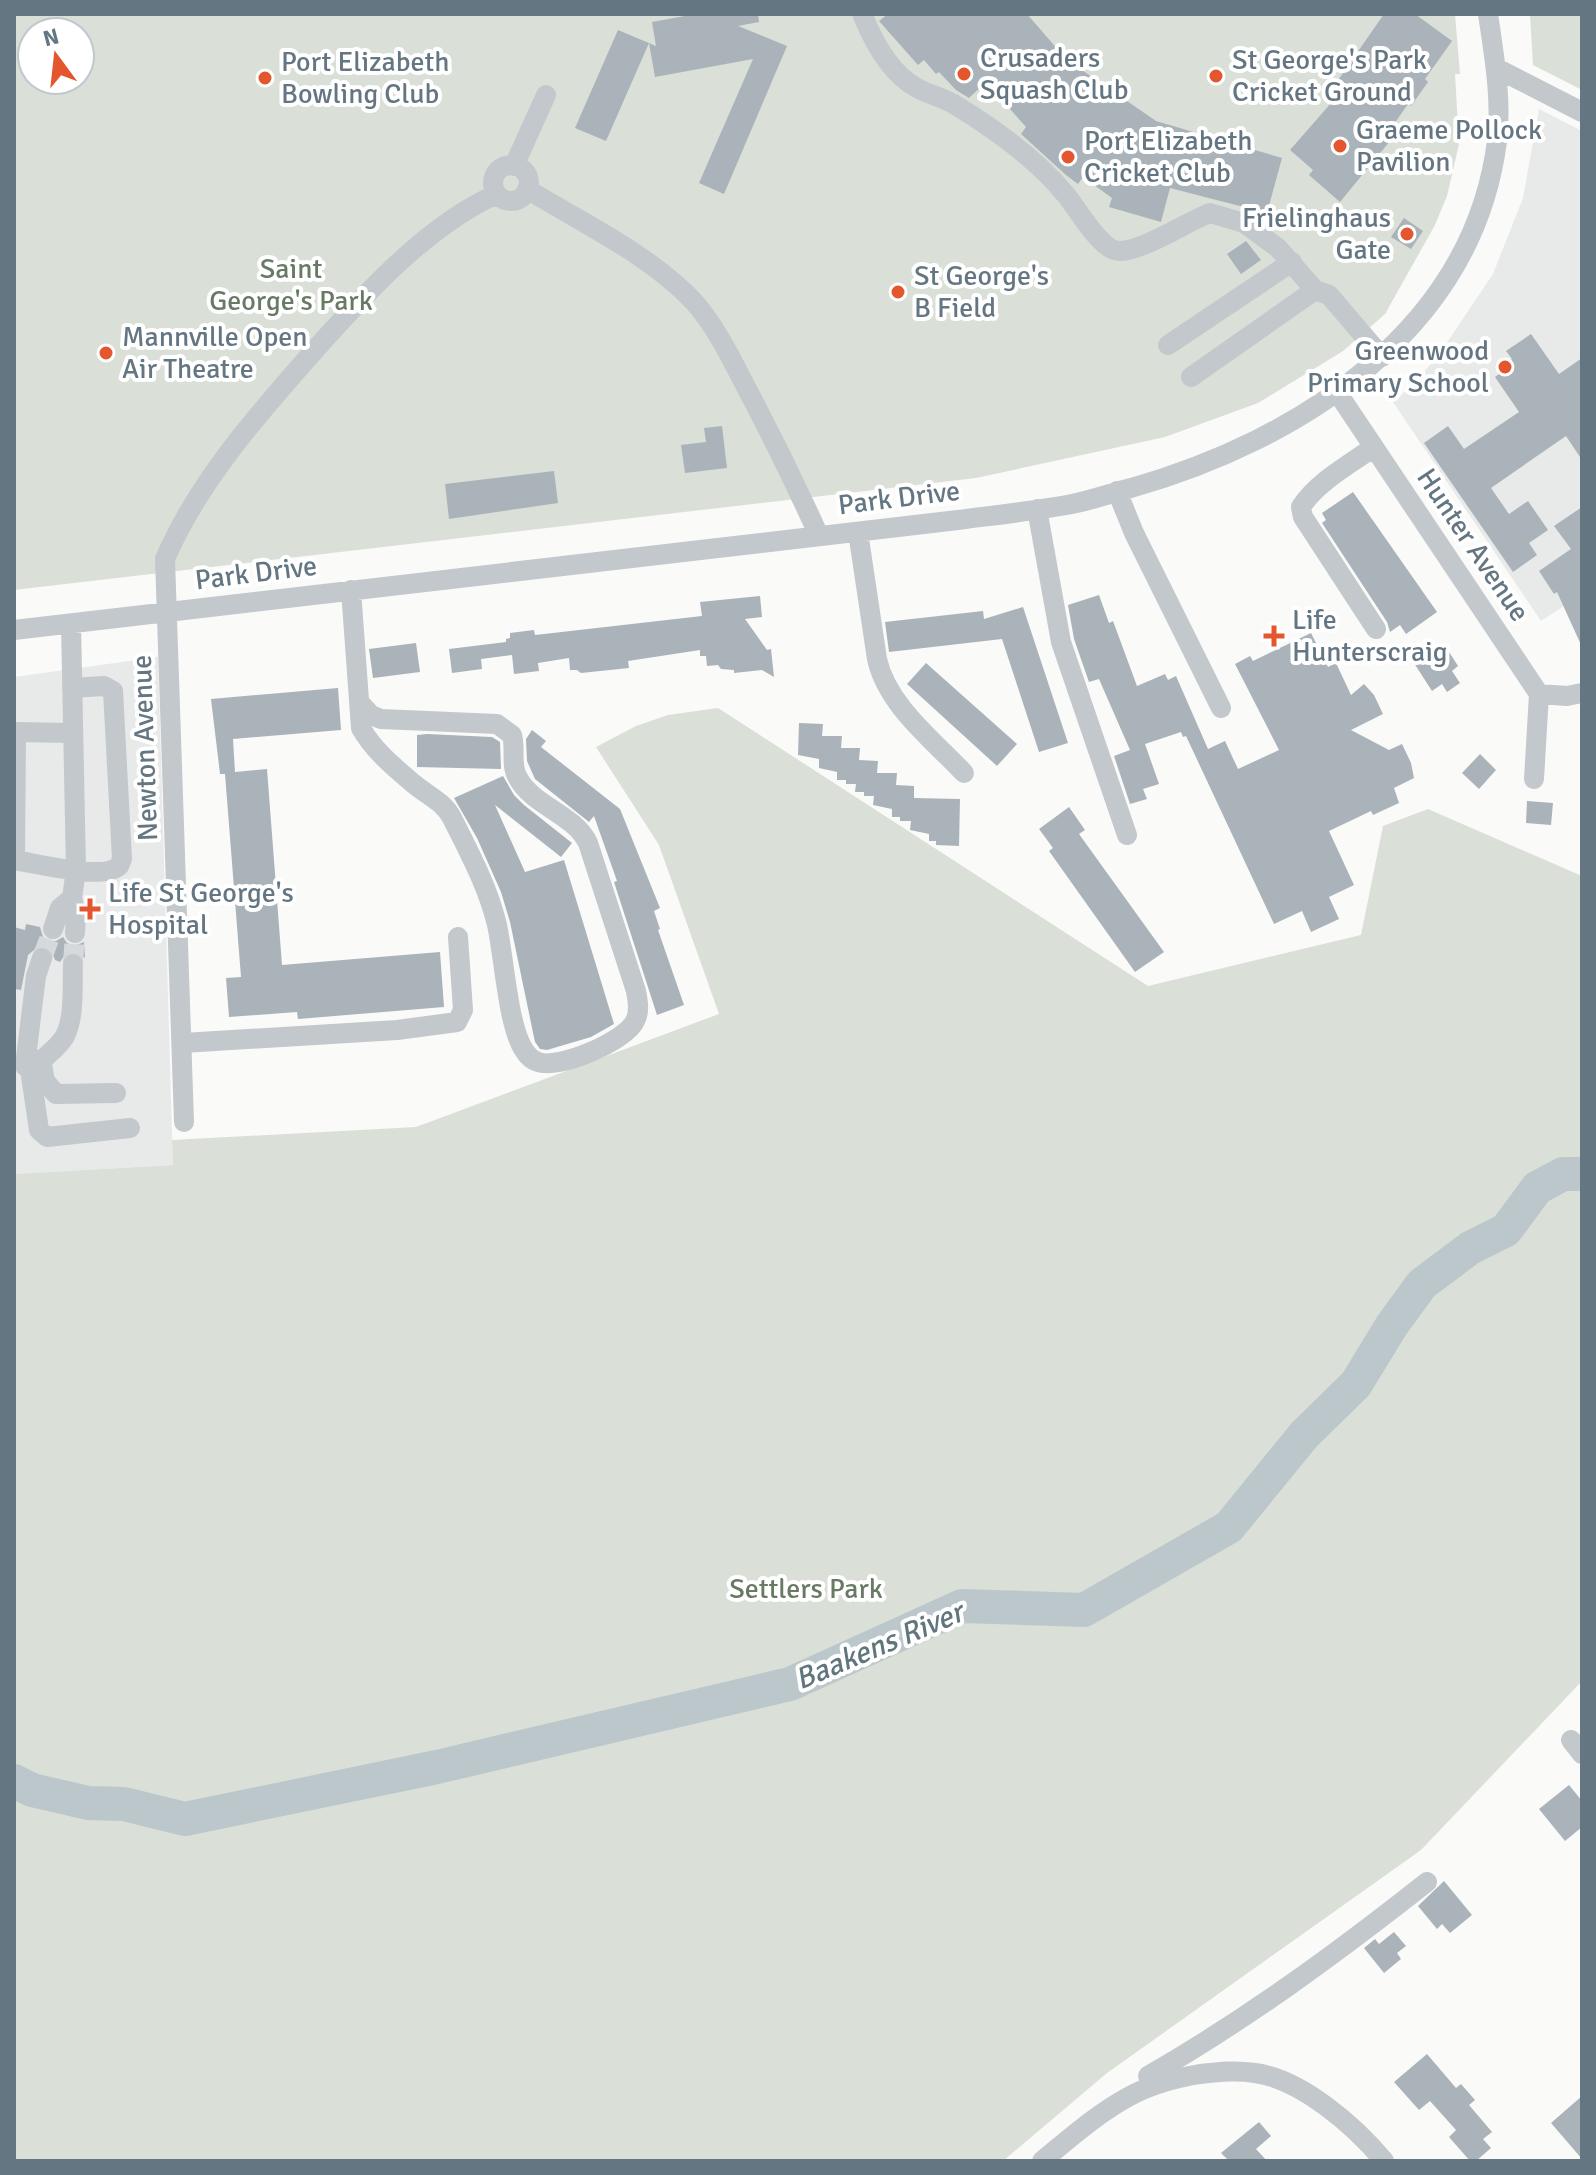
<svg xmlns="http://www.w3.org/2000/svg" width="1596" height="2175" font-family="Signika,sans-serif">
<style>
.built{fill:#e8e9e9}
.green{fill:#dadfd7;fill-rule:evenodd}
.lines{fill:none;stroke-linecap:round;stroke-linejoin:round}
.river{stroke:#bbc7cb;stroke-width:34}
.building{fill:#aab3b9}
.minor-tunnel{stroke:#d5d9db;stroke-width:20;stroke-dasharray:20 10;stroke-linecap:butt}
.minor{stroke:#c3c8cc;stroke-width:20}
.poi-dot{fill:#e4572e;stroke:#fff;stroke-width:3}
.labels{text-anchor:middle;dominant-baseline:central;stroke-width:8;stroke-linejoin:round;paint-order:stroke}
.poi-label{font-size:28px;fill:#657683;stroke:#fff;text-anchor:start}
.park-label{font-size:28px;fill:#687a64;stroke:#fff}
.street-label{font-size:28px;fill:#657683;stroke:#fff}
.water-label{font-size:30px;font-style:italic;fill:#60757c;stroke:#fff}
</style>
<rect width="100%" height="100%" fill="#fafaf8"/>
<path class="built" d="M1539,109L1582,131V594L1541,621L1393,402L1417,381L1444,347L1493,274L1523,198Z
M158,657L173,1165L14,1174V677Z"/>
<path class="green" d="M14,14H1455L1460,74H1455L1459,144L1447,196L1435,225L1385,314L1343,351L1258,403L1165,437L976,478L14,590ZM32,32H80V80H32Z
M1530,14H1582V90L1533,65Z
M718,708L1148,986L1361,935L1383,826L1428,809L1582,876V1681L1421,1850L1107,2073L1003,2161H14V1174L173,1165L172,1140L416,1127L719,1014L659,845L596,747L636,726L668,715Z"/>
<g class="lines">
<path class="river" d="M14,1781L32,1790L88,1803L124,1804L185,1819L437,1767L790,1684L962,1606L1084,1610L1229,1527L1304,1435L1356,1384L1392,1325L1422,1284L1470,1248L1506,1230L1537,1188L1563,1174H1582"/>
</g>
<path class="building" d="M685,14H758L759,22L738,26L787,46L724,194L699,183L753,59L655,77L649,43L606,141L575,128L618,30L656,46L652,22L685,16Z
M888,14H1027L1066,59L1156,121L1282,158L1267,213L1170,188L1161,222L1109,207L1112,198L1083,177L1078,184L1066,175L1021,134L1026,127L986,82L969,98L956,90L939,72L936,74L924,60L918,65L879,21Z
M1384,14H1415L1452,41L1425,79L1428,82L1411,106L1408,104L1385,137L1390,141L1340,202L1309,175L1313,170L1290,150L1339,94L1335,92L1340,86L1336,83Z
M1404,218L1423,231L1411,249L1391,237Z
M1246,241L1261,260L1241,274L1227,254Z
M1531,334L1559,374L1582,358V460L1566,436L1491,488L1509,514L1528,501L1548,530L1529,543L1537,555L1513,572L1424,443L1448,426L1464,449L1519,412L1495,377L1503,371L1500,367L1512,359L1506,351Z
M722,426L727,468L685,473L681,445L706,442L704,428Z
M554,471L558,503L449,519L445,484Z
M1353,492L1437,612L1406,634L1400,625L1390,632L1387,622L1322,523L1326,520L1322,513Z
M1582,507V647L1557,592L1554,594L1539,571L1571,549L1554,526Z
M1099,595L1109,623L1113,621L1137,686L1165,674L1168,680L1176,676L1208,749L1225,741L1238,769L1279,750L1235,664L1250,656L1253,661L1311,633L1328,667L1336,663L1351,695L1364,684L1374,695L1383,714L1351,730L1389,750L1402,744L1411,763L1414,778L1394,788L1399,803L1373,815L1371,811L1329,831L1354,885L1329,897L1339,919L1311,932L1302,911L1274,924L1186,736L1183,737L1181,732L1145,744L1159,784L1143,789L1147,799L1130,804L1114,756L1130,750L1099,679L1089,682L1074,639L1068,605Z
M760,596L762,617L745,619L767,650L771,649L774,677L762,670L734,673V670L721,669L718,665L707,666L706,656H700V650L628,661L629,668L581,673L577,670H570L569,658L538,663L539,671L514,674L512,655L481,659L482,669L452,673L449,649L506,642V639L510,638V633L534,630L535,635L544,634L702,616L700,602Z
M1023,607L1068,743L1039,752L1002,639L889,652L885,622L983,611L984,619Z
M416,643L420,672L373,678L369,649Z
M1444,644L1458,666L1452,671L1460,683L1447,692L1442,684L1432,691L1414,663Z
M926,663L1017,744L997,766L907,684Z
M338,688L341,730L233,739L235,772L267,769L282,965L440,952L444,1007L298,1019L297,1012L229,1017L226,978L241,977L225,774H220L211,699Z
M799,723L823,724L822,736H842L841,748H860L859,760L878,761L877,773H897L896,785L914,786V798L960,799L959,846L936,845V841H929V834L910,830L911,821H900V817H892V809L873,805L874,796H864V792H855L856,784H846V780H837V772L819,768V759L798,755Z
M532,730L546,741L541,747L620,809L660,908L654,911L660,929L658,930L684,1005L657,1015L614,882L617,881L594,816L589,822L535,779L527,761L526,739Z
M427,734L492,737L500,742L501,769L417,767V735Z
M1480,754L1496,770L1479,789L1462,773Z
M503,776L514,795L524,805L572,843L561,857L495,805L525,872L564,860L614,1024L591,1037L547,1050L540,1049L535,1042L510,922L501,892L477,838L454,798Z
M1527,801L1553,803L1551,825L1526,823Z
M1069,807L1085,830L1079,834L1164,952L1135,972L1049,851L1053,848L1039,829Z
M26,924L40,927L43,937L50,941H56L63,937L67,943L74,946L84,942L85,958L80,953L73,951L66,953L60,962L55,960L51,949L39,946L28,955L21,990L14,989V927L25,930Z
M1569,1785L1582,1801V1827L1565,1841L1539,1809Z
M1444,1881L1472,1915L1450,1933L1442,1924L1437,1929L1418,1906Z
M1394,1932L1406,1946L1397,1953L1401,1959L1384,1973L1364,1948L1375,1939L1379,1944Z
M1427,2054L1456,2088L1461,2084L1475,2100L1469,2105L1492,2132L1483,2139L1491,2148L1476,2161H1470L1449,2137L1456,2130L1430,2101L1419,2110L1394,2082Z
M1582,2096V2159L1551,2123Z
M1259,2122L1271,2136L1256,2149L1267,2161H1229L1221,2153Z"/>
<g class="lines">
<path class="minor-tunnel" d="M42,958L53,929
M73,964L75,933"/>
<path class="minor" d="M863,16C874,43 891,74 917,88C930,95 945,98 957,106C996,130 1037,159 1066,195C1078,209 1101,252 1120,251C1145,250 1186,222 1210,213L1244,223L1278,248L1315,290L1329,295L1382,357
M1496,68L1582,112
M493 183a18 18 0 1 1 36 0a18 18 0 1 1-36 0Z
M514,166L546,95
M527,189C582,223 651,255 695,303C716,327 731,358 746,387C772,436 796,485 819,536
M1168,345L1292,262
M1191,377L1315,290
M1337,392L1539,694L1567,696L1582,693
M1374,447C1350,464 1317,482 1301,507L1303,517L1376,629
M1117,491L1134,533L1221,708
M1037,509L1061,642L1127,835
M858,532L877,659C887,705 933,740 964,773
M351,590L361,728C373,750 395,768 414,784C427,795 444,802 452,818C469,852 488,887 497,925C504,956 508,1027 524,1050C527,1055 532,1060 538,1062C558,1070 626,1041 635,1021C640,1012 638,1001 636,991L588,843C574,814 533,806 518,778C510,765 516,749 512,735L497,724L381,719L371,715L360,703
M71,624L76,870L72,898L76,914L75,933
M14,630L958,520C996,515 1034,511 1072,504C1092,500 1111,493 1131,488C1300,440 1473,330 1497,141C1502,99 1494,55 1488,14
M14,732L73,733
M1534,779L1539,694
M14,860C35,863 104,881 119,866L122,859L113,691L104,686L72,688
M15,860L16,732
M53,929L60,908L72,898
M73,964C72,986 75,1016 65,1036C56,1052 38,1058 31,1076L39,1130L47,1137L130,1128
M183,1043L397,1030L457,1022L463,1010L458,937
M41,1059L45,1081L56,1094L116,1093
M25,1066L36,976L42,958
M184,1122L165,559C198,482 258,414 313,352C363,296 427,225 497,194
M1571,1740L1582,1754
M1154,2082L1148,2076C1247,2019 1337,1953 1427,1882
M1042,2161C1070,2138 1098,2113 1130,2096C1152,2084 1176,2078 1200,2074C1219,2072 1236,2070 1255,2073C1301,2079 1355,2126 1384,2161"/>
</g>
<g class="poi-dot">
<circle cx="964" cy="74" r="8"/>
<circle cx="1216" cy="76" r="8"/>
<circle cx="265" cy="78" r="8"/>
<circle cx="1340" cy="146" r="8"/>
<circle cx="1068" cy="157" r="8"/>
<circle cx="1407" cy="234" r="8"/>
<circle cx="898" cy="292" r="8"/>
<circle cx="106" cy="353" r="8"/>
<circle cx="1505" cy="367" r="8"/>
<path d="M1270 624h8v8h8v8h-8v8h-8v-8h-8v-8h8z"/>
<path d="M86 897h8v8h8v8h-8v8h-8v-8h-8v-8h8z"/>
</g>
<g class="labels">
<g class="poi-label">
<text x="980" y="58">Crusaders<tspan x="980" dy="32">Squash Club</tspan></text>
<text x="1232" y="60">St George's Park<tspan x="1232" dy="32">Cricket Ground</tspan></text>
<text x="281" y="62">Port Elizabeth<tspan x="281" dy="32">Bowling Club</tspan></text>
<text x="1356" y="130">Graeme Pollock<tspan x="1356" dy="32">Pavilion</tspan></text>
<text x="1084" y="141">Port Elizabeth<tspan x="1084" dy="32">Cricket Club</tspan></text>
<text x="1391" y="218" text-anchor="end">Frielinghaus<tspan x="1391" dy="32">Gate</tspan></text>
<text x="914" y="276">St George's<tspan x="914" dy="32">B Field</tspan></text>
<text x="122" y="337">Mannville Open<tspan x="122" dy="32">Air Theatre</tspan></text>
<text x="1489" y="351" text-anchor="end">Greenwood<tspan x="1489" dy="32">Primary School</tspan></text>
<text x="1292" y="620">Life<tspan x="1292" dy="32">Hunterscraig</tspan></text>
<text x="108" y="893">Life St George's<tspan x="108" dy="32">Hospital</tspan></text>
</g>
<g class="park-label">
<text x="291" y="269">Saint<tspan x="291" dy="32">George's Park</tspan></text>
<text x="806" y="1589">Settlers Park</text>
</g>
<g class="street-label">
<text transform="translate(899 498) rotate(-7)">Park Drive</text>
<text transform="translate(1473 545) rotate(56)">Hunter Avenue</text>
<text transform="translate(256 573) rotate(-7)">Park Drive</text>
<text transform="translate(145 748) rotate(-92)">Newton Avenue</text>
</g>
<g class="water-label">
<text transform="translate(879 1646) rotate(-23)">Baakens River</text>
</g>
</g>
<rect width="1596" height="2175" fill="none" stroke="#657683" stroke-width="32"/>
<g transform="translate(56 56) rotate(345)"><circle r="38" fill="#ffffff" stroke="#c1c8cd" stroke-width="2"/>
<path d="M0-6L14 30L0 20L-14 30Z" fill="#e4572e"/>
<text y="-12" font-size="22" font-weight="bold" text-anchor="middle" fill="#657683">N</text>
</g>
</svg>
